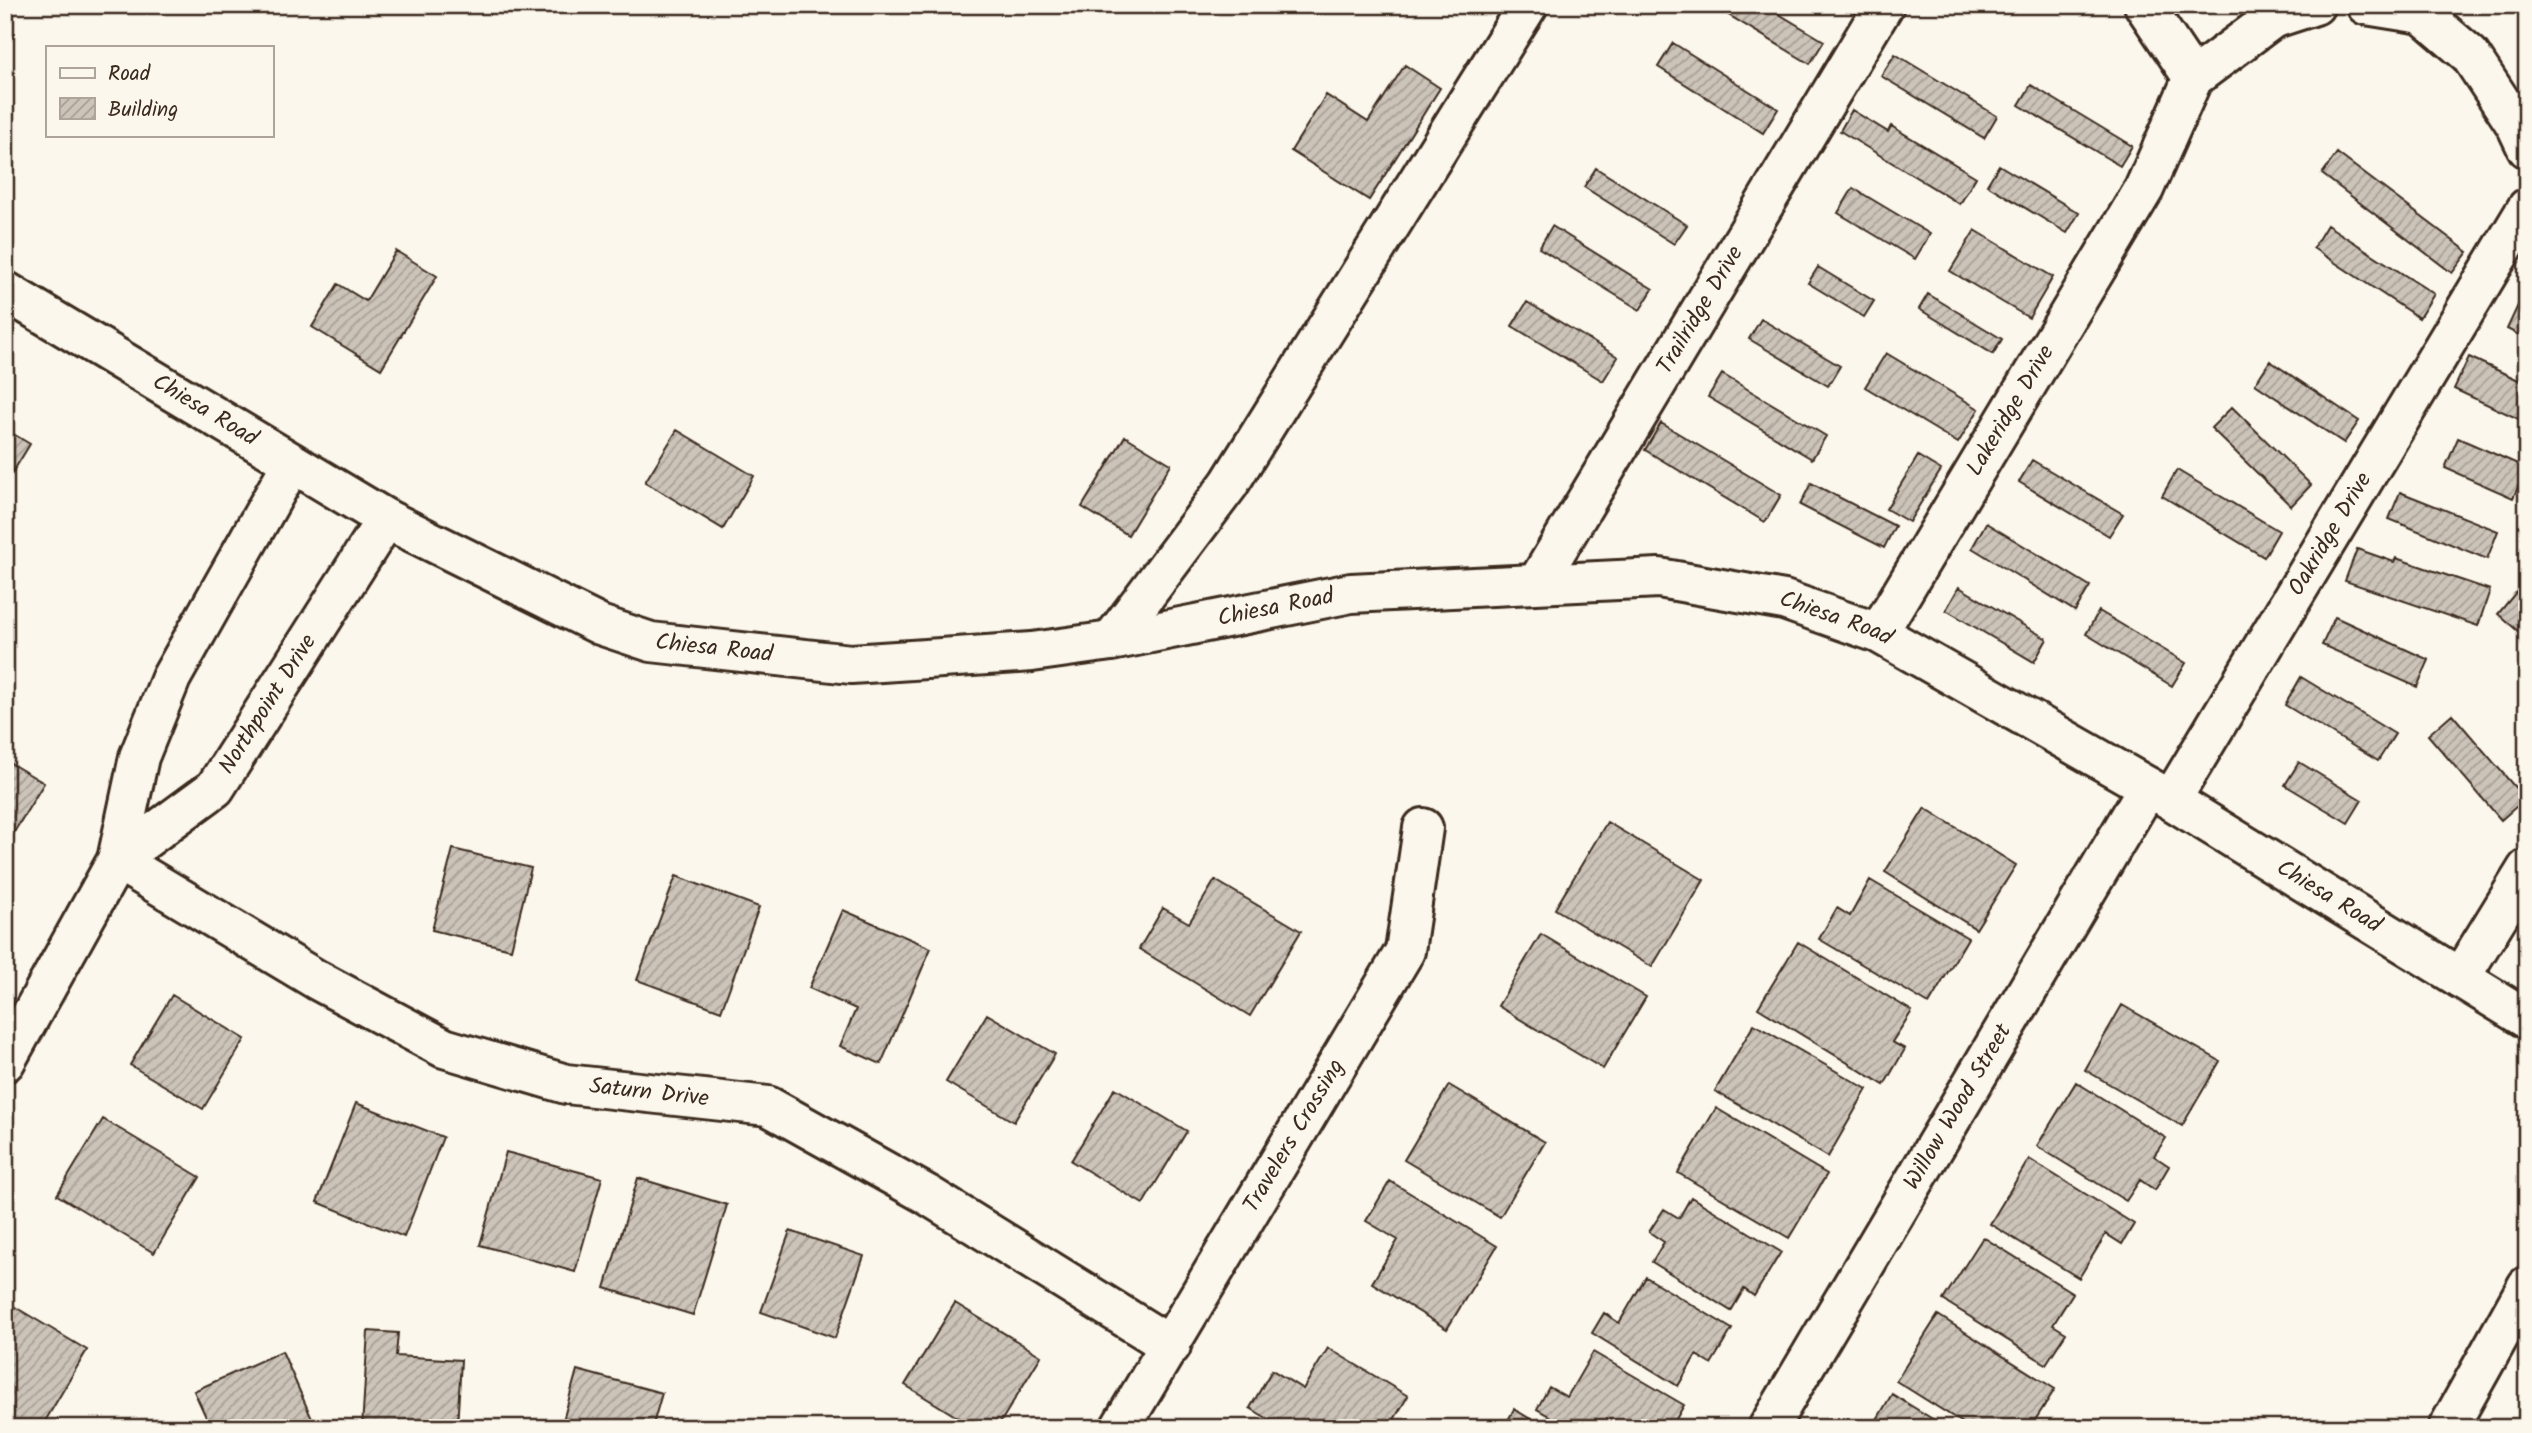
<svg xmlns="http://www.w3.org/2000/svg" width="2532" height="1433" font-family="Kalam,sans-serif">
<style>
.building{fill:url(#building-hatch);stroke:#3b2a1e;stroke-width:2}
.lines{fill:none;stroke-linecap:round;stroke-linejoin:round}
.minor-casing{stroke:#3b2a1e;stroke-width:44}
.major-casing{stroke:#3b2a1e;stroke-width:44}
.minor{stroke:#fbf7ec;stroke-width:38}
.major{stroke:#fbf7ec;stroke-width:38}
.labels{text-anchor:middle;dominant-baseline:central;stroke-width:5;stroke-linejoin:round;paint-order:stroke}
.street-label{font-size:23px;fill:#3b2a1e;stroke:#fbf7ec}
</style>
<defs>
<pattern id="building-hatch" width="6" height="6" patternUnits="userSpaceOnUse" patternTransform="scale(1.75)"><rect width="6" height="6" fill="#ccc4b9"/><path d="M-1 1l2-2M0 6l6-6M5 7l2-2" fill="none" stroke="#a79f96"/></pattern>
</defs>
<rect width="100%" height="100%" fill="#fbf7ec"/>
<filter id="ink" filterUnits="userSpaceOnUse"><feTurbulence type="fractalNoise" baseFrequency=".0143" numOctaves="2"/><feDisplacementMap in="SourceGraphic" scale="14" xChannelSelector="R" yChannelSelector="G"/><feConvolveMatrix kernelMatrix="1 2 1 2 8 2 1 2 1" color-interpolation-filters="sRGB"/></filter>
<g filter="url(#ink)">
<path class="building" d="M1712,5H1764L1824,41L1810,64Z
M1673,43L1778,109L1763,133L1658,67Z
M1895,54L1997,116L1984,138L1881,76Z
M1405,65L1440,88L1369,200L1291,151L1326,95L1368,122Z
M2031,85L2132,146L2120,166L2019,105Z
M1852,110L1888,132L1891,126L1976,177L1960,204L1840,131Z
M2337,153L2468,252L2452,273L2322,174Z
M1999,165L2079,213L2067,233L1987,185Z
M1596,168L1687,225L1674,244L1584,187Z
M1853,188L1930,234L1915,259L1838,213Z
M2327,225L2434,294L2419,318L2313,248Z
M1552,226L1653,289L1640,310L1539,248Z
M1975,230L2053,277L2029,318L1950,271Z
M396,251L437,276L381,369L312,327L338,284L366,301Z
M1818,267L1874,301L1864,317L1808,283Z
M1928,294L2002,339L1993,354L1919,309Z
M2520,301L2527,304V339L2507,329Z
M1527,302L1618,357L1603,381L1512,326Z
M1761,319L1840,366L1828,386L1749,339Z
M1886,353L1979,409L1958,443L1865,387Z
M2469,357L2527,384V423L2454,389Z
M2270,361L2359,421L2344,443L2255,384Z
M1722,374L1826,436L1812,459L1708,397Z
M2232,407L2311,485L2291,506L2211,428Z
M1661,423L1781,495L1765,522L1645,450Z
M5,429L30,444L5,485Z
M677,430L754,476L723,529L645,482Z
M1125,436L1171,464L1128,535L1082,507Z
M2458,438L2527,468L2513,498L2445,468Z
M1918,456L1941,470L1909,522L1886,509Z
M2032,460L2123,514L2109,536L2019,482Z
M2177,470L2279,531L2264,557L2162,496Z
M1811,483L1895,526L1884,548L1800,505Z
M2400,492L2498,531L2487,559L2389,519Z
M1986,523L2090,586L2075,611L1972,548Z
M2357,549L2394,562L2396,558L2490,590L2478,626L2345,581Z
M1959,587L2047,639L2034,662L1946,610Z
M2517,591L2527,599V639L2498,614Z
M2099,611L2186,663L2172,686L2086,634Z
M2335,617L2429,660L2417,687L2322,645Z
M2301,677L2395,734L2378,761L2285,705Z
M2452,714L2525,799L2501,820L2428,735Z
M5,760L44,783L5,847Z
M2299,762L2362,800L2348,823L2285,785Z
M1925,808L2016,865L1976,929L1885,872Z
M1607,822L1704,880L1652,967L1555,909Z
M453,849L531,868L511,949L432,930Z
M676,876L759,907L721,1011L637,980Z
M1215,880L1301,931L1250,1016L1139,949L1163,908L1189,923Z
M1870,880L1968,938L1929,1004L1819,939L1837,908L1850,916Z
M843,910L931,948L881,1064L840,1046L856,1009L809,988Z
M1541,934L1646,997L1603,1069L1498,1006Z
M1798,942L1912,1011L1892,1042L1905,1049L1884,1085L1758,1008Z
M172,995L245,1039L203,1109L130,1065Z
M2122,1005L2220,1061L2182,1126L2085,1070Z
M987,1014L1055,1054L1014,1122L946,1082Z
M1754,1024L1867,1089L1828,1157L1715,1091Z
M2076,1082L2166,1138L2154,1156L2169,1166L2155,1190L2140,1180L2126,1201L2037,1146Z
M1449,1085L1545,1142L1500,1217L1404,1160Z
M1115,1088L1187,1131L1143,1204L1071,1161Z
M356,1103L443,1137L404,1237L317,1202Z
M1716,1108L1827,1174L1789,1238L1678,1173Z
M103,1119L200,1177L154,1253L57,1195Z
M506,1152L602,1178L575,1272L480,1245Z
M2029,1159L2134,1224L2122,1244L2106,1234L2079,1278L1990,1224Z
M638,1178L727,1205L693,1315L605,1288Z
M1390,1181L1497,1246L1447,1329L1372,1283L1398,1240L1366,1221Z
M1691,1197L1781,1252L1754,1296L1744,1289L1731,1311L1652,1262L1664,1242L1649,1232L1664,1209L1679,1218Z
M790,1231L864,1256L835,1338L761,1312Z
M1983,1237L2073,1293L2053,1325L2066,1333L2046,1364L1943,1300Z
M1646,1277L1732,1329L1711,1364L1696,1355L1678,1386L1592,1333L1604,1313L1619,1323Z
M5,1301L87,1350L41,1428H26L5,1415Z
M955,1303L1041,1356L997,1428H975L905,1385Z
M1938,1315L2055,1389L2030,1428H1971L1896,1381Z
M368,1331L398,1333L396,1356L461,1360L457,1428H362Z
M1328,1348L1408,1396L1389,1428H1283L1250,1408L1272,1370L1303,1389Z
M282,1351L316,1428H211L194,1391Z
M1593,1352L1684,1405L1671,1428H1570L1537,1409L1549,1387L1567,1397Z
M577,1370L662,1393L652,1428H561Z
M1892,1394L1947,1428H1872Z
M1514,1409L1545,1428H1504Z"/>
<g class="lines">
<g class="minor-casing">
<g id="minor">
<path d="M2144,5L2193,78"/>
<path d="M2366,5L2422,14L2470,55L2516,125L2527,148"/>
<path id="s1" d="M292,463L171,678L139,757L117,860L215,788L386,519"/>
<path id="s2" d="M1537,583L1884,5"/>
<path id="s3" d="M1878,633L2144,189L2193,78L2272,19L2315,5"/>
<path d="M1111,641L1229,484L1528,5"/>
<path id="s4" d="M2171,800L2527,208"/>
<path d="M2460,978L2527,869"/>
<path id="s5" d="M5,1062L117,860L317,980L444,1048L566,1084L768,1106L926,1194L1171,1346"/>
<path id="s6" d="M1120,1428L1405,951L1423,828"/>
<path id="s7" d="M1768,1428L2148,787"/>
<path d="M2448,1428L2527,1286"/>
</g>
</g>
<g class="major-casing">
<g id="major">
<path id="s8" d="M5,291L386,519L600,625L651,642L851,664L1032,652L1111,641L1351,593L1659,578L1784,600L1878,633L2171,800L2527,1019"/>
</g>
</g>
<use href="#minor" class="minor"/>
<use href="#major" class="major"/>
</g>
</g>
<g class="labels">
<g class="street-label">
<text stroke="none"><textPath href="#s2" startOffset="318">Trailridge Drive</textPath></text>
<text stroke="none"><textPath href="#s8" startOffset="233">Chiesa Road</textPath></text>
<text stroke="none"><textPath href="#s3" startOffset="259">Lakeridge Drive</textPath></text>
<text stroke="none"><textPath href="#s4" startOffset="310">Oakridge Drive</textPath></text>
<text stroke="none"><textPath href="#s8" startOffset="1367">Chiesa Road</textPath></text>
<text stroke="none"><textPath href="#s8" startOffset="1934">Chiesa Road</textPath></text>
<text stroke="none"><textPath href="#s8" startOffset="800">Chiesa Road</textPath></text>
<text stroke="none"><textPath href="#s1" startOffset="658">Northpoint Drive</textPath></text>
<text stroke="none"><textPath href="#s8" startOffset="2501">Chiesa Road</textPath></text>
<text stroke="none"><textPath href="#s5" startOffset="819">Saturn Drive</textPath></text>
<text stroke="none"><textPath href="#s7" startOffset="373">Willow Wood Street</textPath></text>
<text stroke="none"><textPath href="#s6" startOffset="340">Travelers Crossing</textPath></text>
</g>
</g>
<rect width="2532" height="1433" fill="none" stroke="#fbf7ec" stroke-width="28"/>
<rect x="14" y="14" width="2504" height="1405" fill="none" stroke="#3b2a1e" stroke-width="2.5" filter="url(#ink)"/>
<rect x="46" y="46" width="228" height="91" fill="#fbf7ec" stroke="#aea59a" stroke-width="2"/>
<rect x="60" y="68" width="35" height="10" fill="#fbf7ec" stroke="#aea59a" stroke-width="2"/>
<text x="108" y="80" font-size="21" fill="#3b2a1e">Road</text>
<rect x="60" y="98" width="35" height="21" fill="url(#building-hatch)" stroke="#aea59a" stroke-width="2"/>
<text x="108" y="116" font-size="21" fill="#3b2a1e">Building</text>
</svg>
